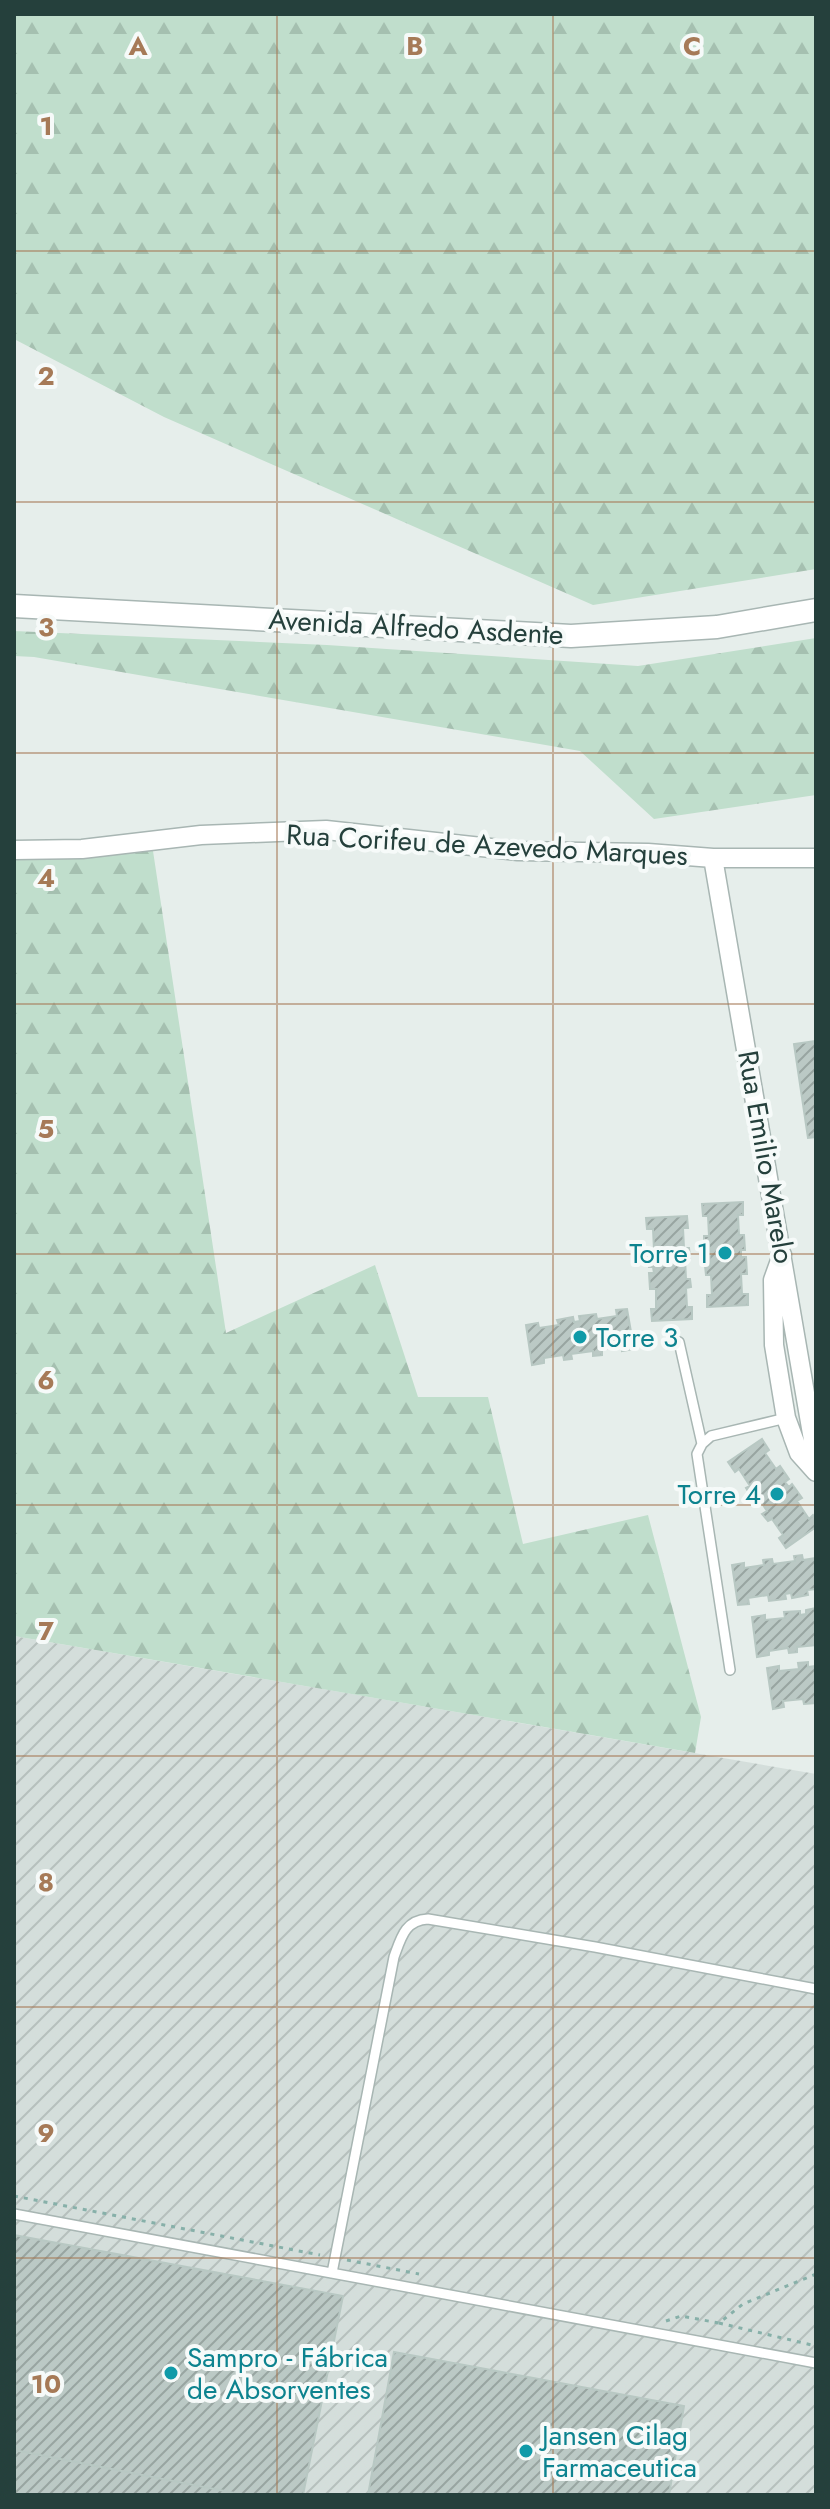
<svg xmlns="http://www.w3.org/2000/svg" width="830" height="2509" font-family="Jost,sans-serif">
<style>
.industrial{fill:url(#industrial-furrows)}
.forest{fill:url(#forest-firs)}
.building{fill:url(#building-hatch);stroke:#b8c8c3;stroke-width:2}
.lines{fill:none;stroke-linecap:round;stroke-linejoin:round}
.service-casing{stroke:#a8b6b3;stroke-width:12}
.minor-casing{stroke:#a8b6b3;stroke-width:21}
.tertiary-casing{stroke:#a8b6b3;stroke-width:25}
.path{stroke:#87b0a9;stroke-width:3;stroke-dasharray:4 6;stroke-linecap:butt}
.service{stroke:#fff;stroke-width:9}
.minor{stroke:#fff;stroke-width:18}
.tertiary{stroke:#fff;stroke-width:22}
.grid{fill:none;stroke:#a67a57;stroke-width:2;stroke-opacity:0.55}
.culture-dot{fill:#0f9aa8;stroke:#f6faf9;stroke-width:3}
.labels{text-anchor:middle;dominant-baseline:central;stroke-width:8;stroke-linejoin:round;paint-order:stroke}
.street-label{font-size:28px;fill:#25403c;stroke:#f6faf9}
.culture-label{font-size:28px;fill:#0d838f;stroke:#f6faf9;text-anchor:start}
.grid-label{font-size:26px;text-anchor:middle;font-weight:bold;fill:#a67a57;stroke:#f6faf9;stroke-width:8;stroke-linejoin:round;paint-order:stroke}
</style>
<defs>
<pattern id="industrial-furrows" width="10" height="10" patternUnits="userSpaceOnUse" patternTransform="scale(2)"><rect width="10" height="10" fill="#d4dedb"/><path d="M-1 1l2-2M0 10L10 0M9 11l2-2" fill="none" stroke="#b6c0bd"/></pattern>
<pattern id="forest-firs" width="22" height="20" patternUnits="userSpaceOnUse" patternTransform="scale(2)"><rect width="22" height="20" fill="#c0decc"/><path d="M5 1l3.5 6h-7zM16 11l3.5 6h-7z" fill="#a5c0b0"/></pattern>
<pattern id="building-hatch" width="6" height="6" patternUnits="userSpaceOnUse" patternTransform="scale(2)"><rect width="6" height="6" fill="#bbc9c5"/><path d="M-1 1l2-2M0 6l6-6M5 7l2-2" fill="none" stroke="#98a5a1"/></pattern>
</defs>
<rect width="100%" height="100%" fill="#e6eeeb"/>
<path class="industrial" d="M14,1636L816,1774V2495H14Z"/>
<path class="forest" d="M14,14H816V569L593,605L164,417L14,339Z
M14,631L327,645L638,666L816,638V795L654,819L580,751L34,657L14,656Z
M153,851L226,1333L375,1265L418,1397H488L523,1544L648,1515L701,1717L695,1753L14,1636V858L87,857Z"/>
<path class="building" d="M816,1041V1137L808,1138L794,1044Z
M743,1202V1215H738L739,1235H744L745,1250H741V1257H746L747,1274H741L742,1294H748V1305L707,1307V1295H712L711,1275H706L705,1266H710L709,1244L704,1245V1236H709L708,1216H703L702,1204Z
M687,1216L688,1228H683L684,1248H689L690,1258H685L686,1279H690L691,1287L686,1288L687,1307H692V1319L652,1321L651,1309H656V1289H650L649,1273H654L653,1267H649L648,1250H654L653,1229H647L646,1218Z
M627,1309L634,1349L622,1351V1346L602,1349V1355L593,1356V1351L571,1354L572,1359L564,1360L563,1355L544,1358V1363L532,1365L526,1325L538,1323L539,1328L559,1325L557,1320L573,1317L574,1322L580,1321L579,1316L596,1314L597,1319L617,1316L616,1310Z
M762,1439L769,1450L765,1453L776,1469L780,1466L789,1479L785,1482L789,1487L792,1484L802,1498L797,1501L809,1519L813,1515L816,1519V1527L786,1548L779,1538L783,1535L772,1519L768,1521L762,1514L767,1511L755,1493L751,1496L746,1488L750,1486L739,1469L735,1472L728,1462Z
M802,1555L803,1560L816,1558V1589L807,1590L808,1595L792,1598L791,1593L785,1594L786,1599L769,1601L768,1595L748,1598L749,1604L738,1605L732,1565L744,1563V1568L764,1565L763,1560L772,1559L773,1564L795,1561L794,1556Z
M816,1608V1645L797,1647V1652L789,1653L788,1648L769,1651V1655L757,1657L752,1617L765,1615V1620L785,1618L784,1612L800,1611V1615L806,1614V1610Z
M808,1662V1667L816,1666V1703L804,1704L803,1699L783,1701L784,1707L773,1709L767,1668L779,1666V1671L799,1669L798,1663Z
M14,2235L343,2296L303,2495H245L14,2450Z
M394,2352L684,2406L669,2495H368Z
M14,2450L245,2495H14Z"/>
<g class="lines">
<g class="service-casing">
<path id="service" d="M679,1342L702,1444
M730,1670L697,1454L702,1444L711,1436L786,1418
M14,2214L816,2363
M332,2273L394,1957C401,1938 405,1920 428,1919L595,1947L816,1989"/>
</g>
<g class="minor-casing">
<path id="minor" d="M14,850L82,849L201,835L326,830L518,851L648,853L713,858H816
M713,858L816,1457
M782,1255L773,1280L774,1345L786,1418L799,1453L816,1472"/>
</g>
<g class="tertiary-casing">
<path id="tertiary" d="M14,606L571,636L717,627L816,610"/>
</g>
<path class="path" d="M14,2196L320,2255
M347,2260L419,2274
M666,2321L681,2316L719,2323L743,2304L816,2274
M719,2323L816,2346"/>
<use href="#service" class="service"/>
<use href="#minor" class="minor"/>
<use href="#tertiary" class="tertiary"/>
</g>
<path class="grid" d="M277,14V2495M553,14V2495M14,251H816M14,502H816M14,753H816M14,1004H816M14,1254H816M14,1505H816M14,1756H816M14,2007H816M14,2258H816"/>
<g class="culture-dot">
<circle cx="725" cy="1253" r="8"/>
<circle cx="580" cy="1337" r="8"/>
<circle cx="777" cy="1494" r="8"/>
<circle cx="171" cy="2373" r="8"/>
<circle cx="526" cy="2451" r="8"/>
</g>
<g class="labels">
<g class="street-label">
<text transform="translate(416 627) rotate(3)">Avenida Alfredo Asdente</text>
<text transform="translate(487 845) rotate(3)">Rua Corifeu de Azevedo Marques</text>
<text transform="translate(766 1157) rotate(80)">Rua Emilio Marelo</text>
</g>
<g class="culture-label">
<text x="709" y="1253" text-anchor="end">Torre 1</text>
<text x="596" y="1337">Torre 3</text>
<text x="761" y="1494" text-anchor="end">Torre 4</text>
<text x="187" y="2357">Sampro - Fábrica<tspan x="187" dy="32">de Absorventes</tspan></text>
<text x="542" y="2435">Jansen Cilag<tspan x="542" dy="32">Farmaceutica</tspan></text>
</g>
</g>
<g class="grid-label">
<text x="138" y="55">A</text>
<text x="415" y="55">B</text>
<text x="692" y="55">C</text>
<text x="46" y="135">1</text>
<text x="46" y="385">2</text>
<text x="46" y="636">3</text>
<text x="46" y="887">4</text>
<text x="46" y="1138">5</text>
<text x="46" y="1389">6</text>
<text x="46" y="1640">7</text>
<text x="46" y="1891">8</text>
<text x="46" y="2142">9</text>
<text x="46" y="2393">10</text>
</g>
<rect width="830" height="2509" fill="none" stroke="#25403c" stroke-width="32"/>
</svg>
